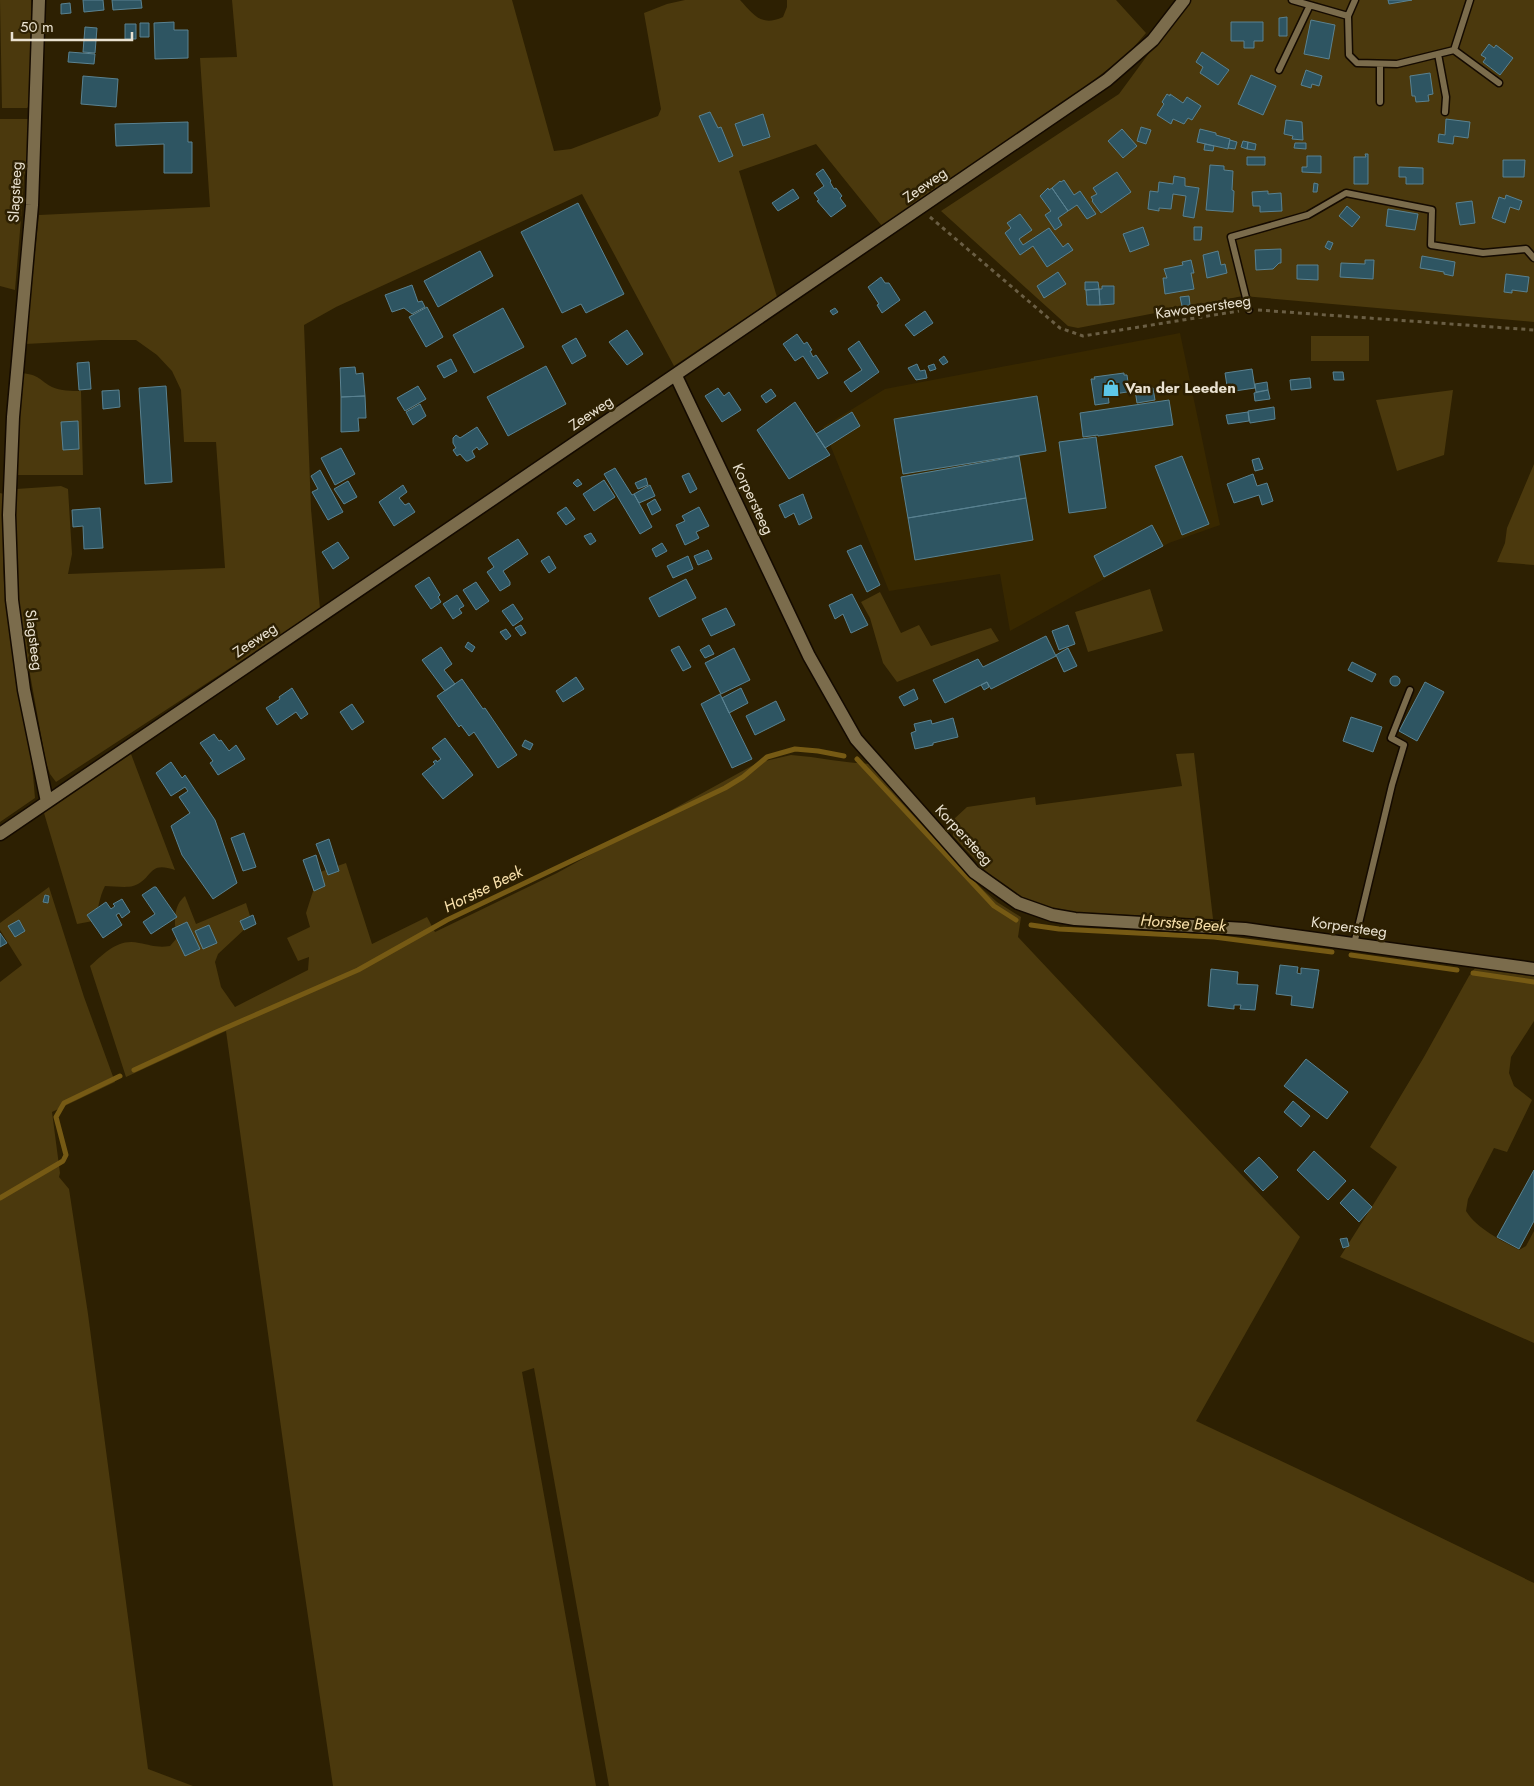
<svg xmlns="http://www.w3.org/2000/svg" width="1534" height="1786" font-family="Jost,sans-serif">
<style>
.built{fill:#382800}
.green{fill:#4b390d}
.lines{fill:none;stroke-linecap:round;stroke-linejoin:round}
.stream{stroke:#765a14;stroke-width:5}
.building{fill:#2e5562;stroke:#5a8291}
.service-casing{stroke:#140a00;stroke-width:9}
.minor-casing{stroke:#140a00;stroke-width:15}
.path{stroke:#6a5e44;stroke-width:3;stroke-dasharray:4 4;stroke-linecap:butt}
.service{stroke:#7b6c4c;stroke-width:6}
.minor{stroke:#7b6c4c;stroke-width:12}
.labels{text-anchor:middle;dominant-baseline:central;stroke-width:5;stroke-linejoin:round;paint-order:stroke}
.street-label{font-size:15px;fill:#eae2d1;stroke:#2d2002}
.poi-label{font-size:15px;font-weight:bold;fill:#eae2d1;stroke:#2d2002;text-anchor:start}
.water-label{font-size:16px;font-style:italic;fill:#f9e1ac;stroke:#2d2002}
</style>
<rect width="100%" height="100%" fill="#2d2002"/>
<path class="built" d="M1180,333L1220,525L1169,543L1010,631L1000,574L889,591L823,427L885,389Z"/>
<path class="green" d="M0,0H31V105L27,108H2Z
M232,0H512L554,151L571,149L658,116L661,109L644,13L667,4L685,0H740C754,15 761,27 783,17L787,7V0H1116L1146,33L1127,55L1075,94L882,226L816,144L739,171L777,297L674,366L582,194L336,307L304,325L311,509L320,609L56,782L50,774L46,763L19,613L15,542L16,489L61,486L68,489L72,554L68,574L225,568L216,442H184L181,390L172,371L157,355L136,340H102L25,344L39,215L210,207L200,58L237,57Z
M1188,0H1534V322L1243,296L1078,328L1068,326L941,211L1119,94Z
M0,119H30L29,157L24,176L23,195L15,290L0,286Z
M1311,336H1369V361H1311Z
M22,373C40,375 39,380 52,387C60,391 72,391 81,391L83,475H16Z
M1453,390L1444,455L1397,471L1376,400Z
M1534,464V565L1497,562L1505,543L1507,528Z
M0,493L4,494C4,523 2,553 4,582C10,655 30,725 35,798L0,822Z
M1150,589L1163,631L1088,652L1075,612Z
M880,592L901,633L919,625L931,646L991,628L999,641L897,682L883,663L870,618L861,602Z
M1194,753L1213,919L1065,912L1026,902L996,882L953,836L954,819L967,807L1035,797L1036,805L1182,786L1176,754Z
M131,754L175,870C147,860 154,879 133,886C126,888 113,886 105,886C99,897 99,910 93,921L77,924L44,813Z
M791,755C818,757 844,763 871,764L979,886L997,902L1021,917L1018,937L1300,1237L1196,1421L1349,1493L1534,1583V1786H609L534,1368L522,1372L596,1786H333L295,1528L226,1031L126,1077L90,966C104,954 118,938 139,943C151,945 157,948 170,946L176,939C175,923 172,907 185,896L196,924L246,903L251,919L247,927L218,954L215,962L221,987L235,1007L308,970L309,957L298,961L287,938L310,927L306,913L315,885L317,873L346,863L372,944L427,917L435,932L557,873L757,763Z
M49,887L84,997L115,1082L52,1112L60,1173L59,1177L69,1189L88,1314L148,1769L193,1786H0V982L22,965L0,930V923Z
M1487,967L1534,975V1021L1511,1057L1509,1073L1514,1086L1532,1100L1507,1152L1494,1148L1468,1199L1466,1211C1477,1229 1501,1240 1519,1250L1526,1246L1534,1231V1343L1340,1257L1397,1167L1370,1147L1424,1057L1469,976L1475,968Z"/>
<g class="lines">
<path class="stream" d="M857,759L994,906L1016,920
M1031,925L1059,929L1214,937L1332,952
M1351,955L1457,970
M1473,973L1534,982
M134,1070L214,1033L358,970L447,920L725,788L743,777L767,757L795,749L818,751L844,756
M0,1198L63,1161L66,1155L56,1117L64,1103L120,1076"/>
</g>
<path class="building" d="M83,0H103L104,10L84,12Z
M112,0H141L142,8L113,10Z
M1388,0H1412L1389,4Z
M70,3L71,13L61,14V4Z
M1287,17V36H1279V18Z
M1311,20L1335,25L1329,59L1304,54Z
M174,22V30H188V58L155,59L154,23Z
M1231,22H1263V41H1254V48H1244V41H1231Z
M140,23H149V37H140Z
M125,24H136V39H125Z
M85,27L97,28L95,53L83,52Z
M1489,44L1494,48L1496,45L1513,58L1500,75L1483,62L1486,58L1481,55Z
M69,52L95,54L94,64L68,62Z
M1202,52L1229,70L1218,85L1200,73L1203,67L1196,62Z
M1306,70L1322,76L1319,86L1312,84L1311,88L1301,85Z
M1430,73L1433,94L1428,95L1429,101L1416,102L1415,96H1412L1410,76Z
M1251,75L1276,86L1263,115L1238,104Z
M83,76L118,79L116,107L81,104Z
M1167,94L1170,96V94L1183,103L1187,97L1201,106L1192,120L1188,118L1184,124L1173,119L1171,124L1157,115L1164,104L1162,102Z
M710,112L718,128L721,127L733,156L719,162L699,116Z
M763,114L770,137L743,146L735,124Z
M1446,119L1470,122L1468,138L1454,136L1453,144L1438,142L1439,134L1445,135Z
M1286,120L1302,122L1303,140L1292,139L1293,136L1284,134Z
M188,122V142H192V173H164V144L116,146L115,124Z
M1141,127L1151,130L1146,144L1137,141Z
M1122,129L1137,146L1123,158L1108,141Z
M1200,129L1216,133V135L1230,139L1228,149L1197,142Z
M1230,140L1237,142L1235,149L1228,148Z
M1243,141L1248,142L1247,149L1241,147Z
M1248,142L1256,144L1255,150L1247,149Z
M1295,143H1306V149L1294,148Z
M1205,144L1214,146L1213,151L1204,150Z
M1365,154H1368V184H1354V157H1366Z
M1307,156H1321V173L1302,172V167H1307Z
M1247,157H1265V165H1247Z
M1503,160H1525L1524,177H1503Z
M1210,165L1224,166V170L1233,171L1232,190L1234,191L1233,212L1206,210Z
M1399,167L1423,168V184H1406V177H1399Z
M823,169L831,181L830,182L834,189L836,188L842,196L840,198L846,206L831,217L817,201L819,200L814,193L824,186L816,174Z
M1117,172L1131,192L1101,213L1092,201L1093,200L1091,197L1097,194L1093,188Z
M1174,176L1185,178V186L1199,188L1194,218L1183,216L1186,196L1173,194L1171,209L1159,208V211L1148,209L1150,191L1158,192L1159,182L1173,184Z
M1064,180L1074,195L1080,191L1096,214L1087,219L1077,205L1068,211L1052,188L1060,181L1061,182Z
M1314,183L1318,184L1317,192H1313Z
M1048,188L1049,190L1052,188L1068,211L1058,218L1062,225L1055,230L1045,215L1051,211L1040,196Z
M793,189L799,198L778,211L772,203Z
M1268,191V194L1281,193L1282,211L1260,212V206H1253L1252,192Z
M1506,195L1522,201L1519,210L1510,207L1505,223L1492,218L1499,197L1505,199Z
M1472,201L1475,223L1460,225L1456,203Z
M578,203L624,294L586,313L581,304L562,313L521,232Z
M1347,206L1360,217L1352,227L1339,216Z
M1388,209L1418,214L1415,230L1386,226Z
M1020,214L1032,230L1019,239L1023,245L1049,228L1063,247L1068,243L1073,250L1047,267L1033,246L1020,255L1005,233L1011,228L1007,223Z
M1143,227L1149,245L1130,252L1123,234Z
M1194,227H1202L1201,240H1194Z
M1328,241L1333,243L1330,250L1325,247Z
M1281,249V263H1279L1273,269L1256,270L1255,250Z
M480,251L493,276L438,307L424,281Z
M1218,251L1221,265L1225,264L1227,273L1207,278L1203,255Z
M1422,256L1455,262L1453,276L1444,274V272L1420,268Z
M1191,260L1194,273H1191L1194,289L1165,294L1163,278H1167L1164,269L1183,265L1182,262Z
M1365,260H1374L1373,279L1340,277L1341,263L1365,264Z
M1297,265H1318V280L1297,279Z
M1058,272L1066,284L1044,298L1037,286Z
M1506,274L1529,277L1527,292L1512,290V293L1504,292Z
M881,277L885,283H889L900,300L882,313L877,305L879,304L868,287Z
M1085,282H1098L1099,289L1085,290Z
M412,285L418,302L422,301L425,307L412,314L404,308L392,312L385,295Z
M1102,286H1114V304L1100,305L1099,289H1102Z
M1099,289L1100,305H1087L1086,290Z
M1189,296L1190,305L1182,306L1180,297Z
M427,307L443,337L426,347L409,317Z
M503,308L524,347L474,373L453,335Z
M835,308L838,312L833,315L830,311Z
M925,311L933,323L914,336L905,325Z
M627,330L643,354L627,365L609,342Z
M797,334L804,344L807,342L812,350L810,351L813,357L816,355L828,373L818,379L803,356L795,361L783,344Z
M576,338L586,356L572,364L562,346Z
M859,341L879,372L851,392L844,382L862,370L848,349Z
M944,356L948,362L943,365L939,360Z
M451,359L457,371L444,378L437,366Z
M89,362L91,389L79,390L77,363Z
M917,364L920,371L925,370L927,378L916,380L908,368Z
M934,364L936,369L930,371L928,366Z
M546,366L566,404L508,436L487,397Z
M355,367L356,374L363,373L365,396L341,397L340,368Z
M1252,369L1255,388L1228,392L1225,373Z
M1333,372H1343L1344,380H1334Z
M1124,373V375H1127L1129,389H1126L1127,392L1108,395L1109,403L1095,405L1091,379H1095L1094,377Z
M1310,378L1311,388L1291,390L1290,380Z
M1267,382L1268,390L1256,392L1255,384Z
M166,386L172,482L145,484L139,388Z
M418,386L426,399L405,411L397,398Z
M718,388L724,396L729,392L741,410L722,422L705,396Z
M1153,388L1155,400L1137,403L1135,390Z
M771,389L776,396L766,403L761,396Z
M119,390L120,407L103,409L102,391Z
M1268,390L1270,399L1255,401L1254,393Z
M365,396L366,418H358L359,431L341,432V397Z
M1037,396L1046,451L903,474L894,419Z
M1169,400L1173,425L1098,436V435L1083,437L1080,413Z
M795,402L830,455L789,479L757,430Z
M420,404L426,416L413,425L406,412Z
M1274,407L1275,419L1250,423L1248,411Z
M852,412L860,426L825,448L816,434Z
M1248,412L1249,421L1228,424L1226,415Z
M78,421L79,449L63,450L61,422Z
M477,427L488,444L479,450L477,447L472,451L475,457L468,461H466L460,454L457,456L453,450L456,448L453,443V438L456,435L460,438Z
M1096,437L1106,508L1069,513L1059,442Z
M341,448L355,474L335,485L321,458Z
M1019,456L1026,498L908,518L901,477Z
M1182,456L1209,524L1182,535L1155,466Z
M1259,458L1263,469L1255,471L1252,460Z
M615,468L632,495L634,494L652,527L640,534L604,474Z
M320,470L343,512L328,520L312,492L318,489L311,476Z
M689,473L697,489L690,493L682,476Z
M1253,474L1257,486L1267,483L1273,501L1262,505L1259,495L1234,503L1227,484Z
M646,478L648,485L638,489L635,483Z
M578,479L582,484L577,487L573,483Z
M604,480L615,497L594,511L583,494Z
M348,481L357,497L344,504L334,489Z
M403,485L407,492L399,498L405,505L409,503L415,512L394,526L379,502Z
M650,485L655,496L639,503L634,494Z
M803,494L812,518L799,525L794,513L785,518L779,505Z
M1026,498L1033,540L915,560L908,518Z
M655,499L661,510L652,515L647,504Z
M566,507L575,519L566,525L557,513Z
M699,507L709,526L696,532L699,538L685,545L676,525L685,521L682,516Z
M100,508L103,548L84,549L83,526L73,527L72,510Z
M1152,525L1163,546L1104,577L1094,556Z
M591,533L596,541L590,545L584,536Z
M518,539L528,554L503,571L510,582V585L500,591L487,572L494,567L488,558Z
M338,542L349,558L333,569L322,552Z
M662,543L667,551L656,557L652,549Z
M861,545L880,585L867,592L847,551Z
M708,550L712,559L698,565L694,556Z
M549,556L556,568L549,573L541,561Z
M688,556L693,569L673,578L667,566Z
M429,577L440,595L438,597L441,602L431,609L415,586Z
M686,579L696,598L659,617L649,598Z
M476,582L489,601L476,610L463,590Z
M852,594L868,625L851,633L843,614L835,619L829,605Z
M457,595L464,606L459,609L462,613L453,619L443,604Z
M513,604L523,619L513,626L502,611Z
M726,608L735,625L711,636L702,619Z
M521,625L526,633L521,636L515,628Z
M1068,625L1075,644L1059,650L1052,631Z
M506,629L511,636L506,640L500,632Z
M1046,636L1056,656L991,689L987,682L945,703L933,680L978,659L983,667Z
M468,642L475,647L472,652L465,647Z
M709,645L714,654L705,658L700,650Z
M679,646L691,667L683,671L671,650Z
M441,647L452,664L444,670L455,684L445,691L422,660Z
M734,648L750,680L721,694L705,663Z
M1068,648L1077,666L1064,672L1056,655Z
M1352,662L1376,674L1372,682L1348,670Z
M1390 681a5 5 0 1 1 10 0a5 5 0 1 1-10 0Z
M576,677L584,689L563,702L556,691Z
M462,679L483,709L485,708L517,755L498,768L474,732L469,736L461,725L459,727L437,696Z
M987,682L989,687L984,690L981,685Z
M1425,682L1444,692L1417,741L1399,731Z
M292,688L308,714L301,719L296,712L277,725L266,708L280,699L279,697Z
M741,688L748,703L729,713L722,698Z
M914,689L918,699L904,706L899,697Z
M720,694L752,759L732,768L701,704Z
M776,701L785,720L755,735L746,716Z
M352,704L364,722L352,730L340,712Z
M1351,717L1382,727L1373,752L1343,741Z
M953,718L958,737L933,743V745L915,749L911,733L916,731L914,724L931,720L932,724Z
M214,734L219,741L221,740L229,751L236,745L245,759L218,775L210,763L213,761L200,743Z
M445,738L473,775L443,799L422,774L435,764L433,762L436,760L437,762L441,759L432,748Z
M525,740L533,744L530,750L522,746Z
M171,762L182,778L185,775L215,820L237,883L213,899L182,855L171,826L190,813L179,797L188,791L185,787L171,796L156,773Z
M244,833L256,867L243,871L231,838Z
M329,839L339,871L328,875L316,844Z
M316,855L325,886L314,891L303,860Z
M154,887H156L177,917L151,934L143,922L155,914L142,895Z
M45,895L49,896L48,903L43,902Z
M122,899L130,912L122,918L119,913L116,915L122,925L103,938L87,915L106,902L111,909L115,906L113,904Z
M253,915L256,924L244,930L240,921Z
M19,920L25,931L15,937L8,926Z
M187,922L200,949L185,956L172,929Z
M209,925L217,943L203,949L195,931Z
M0,933L7,943L0,947Z
M1280,965L1298,967L1297,973L1301,974V968L1319,970L1313,1008L1291,1005L1292,996L1276,994Z
M1211,969L1238,972L1237,984L1258,985L1255,1010L1240,1009L1241,1005H1234V1009L1208,1006Z
M1306,1059L1348,1092L1327,1119L1284,1086Z
M1293,1101L1310,1116L1301,1127L1284,1112Z
M1314,1151L1346,1181L1328,1200L1297,1170Z
M1259,1157L1278,1177L1263,1191L1244,1171Z
M1534,1170V1221L1519,1249L1497,1237Z
M1353,1189L1372,1207L1359,1222L1340,1203Z
M1347,1238L1349,1246L1343,1248L1340,1239Z"/>
<g class="lines">
<g class="service-casing">
<path id="service" d="M1292,0L1348,16L1355,0
M1348,16L1349,55L1357,63L1397,64L1454,50L1499,83
M1454,50L1470,0
M1438,54L1446,97L1445,112
M1380,64V102
M1279,70L1310,5
M1249,310L1231,237L1308,215L1346,193L1432,210L1431,245L1483,253L1526,249L1534,258
M1354,944L1392,785L1404,745L1391,738L1410,690"/>
</g>
<g class="minor-casing">
<path id="minor" d="M39,0L32,205L13,417L9,515L12,600L24,690L47,802
M676,376L809,656L856,739L974,872L1018,903L1052,915L1075,919L1245,929L1534,969
M0,834C369,582 739,333 1107,80L1153,40L1184,0"/>
</g>
<path class="path" d="M930,217L1060,328L1083,336L1239,311
M1258,310L1534,330"/>
<use href="#service" class="service"/>
<use href="#minor" class="minor"/>
</g>
<defs>
<g id="shop-bare" transform="scale(1.35)"><path d="M-5-2.5h2.3a2.7 3.5 0 0 1 5.4 0H5L5.5 6h-11ZM-1.5-2.5h3a1.5 2.3 0 0 0-3 0Z" fill="#5dc7e8" stroke="#2d2002" stroke-width="2.5" paint-order="stroke"/></g>
</defs>
<g fill-rule="evenodd">
<use href="#shop-bare" x="1111" y="388"/>
</g>
<g class="labels">
<g class="street-label">
<text transform="translate(925 185) rotate(-35)">Zeeweg</text>
<text transform="translate(15 192) rotate(-87)">Slagsteeg</text>
<text transform="translate(1203 307) rotate(-8)">Kawoepersteeg</text>
<text transform="translate(591 413) rotate(-34)">Zeeweg</text>
<text transform="translate(753 499) rotate(65)">Korpersteeg</text>
<text transform="translate(34 640) rotate(83)">Slagsteeg</text>
<text transform="translate(255 640) rotate(-34)">Zeeweg</text>
<text transform="translate(964 835) rotate(47)">Korpersteeg</text>
<text transform="translate(1349 927) rotate(8)">Korpersteeg</text>
</g>
<g class="poi-label">
<text x="1125" y="388">Van der Leeden</text>
</g>
<g class="water-label">
<text transform="translate(483 889) rotate(-26)">Horstse Beek</text>
<text transform="translate(1183 923) rotate(4)">Horstse Beek</text>
</g>
</g>
<path d="M12 32v8h120v-8" fill="none" stroke="#eae2d1" stroke-width="2.5"/>
<text x="20" y="32" font-size="15" fill="#eae2d1" stroke="#2d2002" stroke-width="4" paint-order="stroke">50 m</text>
</svg>
